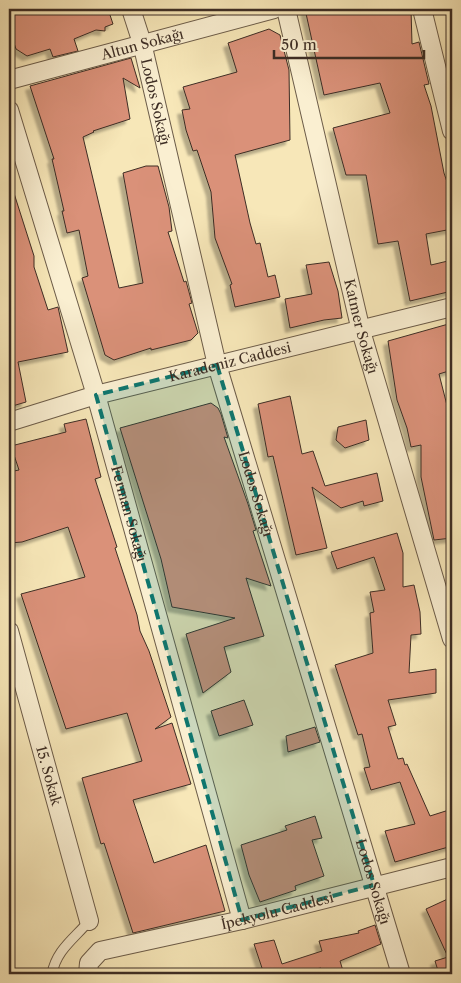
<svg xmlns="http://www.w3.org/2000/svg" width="461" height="983" font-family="'Libre Caslon Text',serif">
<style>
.building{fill:#da9179;stroke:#3d2d24;filter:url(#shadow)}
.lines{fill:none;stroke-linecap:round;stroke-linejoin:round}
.lane-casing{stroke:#6c5c49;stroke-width:11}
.street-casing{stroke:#6c5c49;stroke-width:20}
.lane{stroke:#faefd1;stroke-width:9}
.street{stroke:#faefd1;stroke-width:18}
.marked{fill:#0f766e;fill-opacity:0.2;stroke:#0f766e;stroke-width:4;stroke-dasharray:10 6;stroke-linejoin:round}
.labels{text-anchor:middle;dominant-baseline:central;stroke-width:4;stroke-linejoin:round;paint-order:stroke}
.street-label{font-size:14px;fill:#3d2d24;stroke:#faefd1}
</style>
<defs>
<filter id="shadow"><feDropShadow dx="-4.5" dy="4.5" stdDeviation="1" flood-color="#0004"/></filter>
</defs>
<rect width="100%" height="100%" fill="#f7e7b8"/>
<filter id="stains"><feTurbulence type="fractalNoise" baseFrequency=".004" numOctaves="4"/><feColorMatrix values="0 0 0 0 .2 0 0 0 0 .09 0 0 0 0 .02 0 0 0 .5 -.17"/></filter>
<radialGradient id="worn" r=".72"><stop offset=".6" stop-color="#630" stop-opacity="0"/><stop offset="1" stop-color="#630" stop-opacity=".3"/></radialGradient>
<path class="building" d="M9,9H108L113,24L105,27V31L96,30L74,39L78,51L53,57L50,49L27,56L16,49L9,28Z
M305,9H411L412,44L419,42L429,84L424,85L431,106L444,173L452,197V229L426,234L431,265L452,260V291L410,301L398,241L378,244L366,175H346L333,128L390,113L380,83L324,95Z
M269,29L280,35L289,70L290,140L235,155L250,223L256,244L260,243L268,277L275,275L280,297L235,307L230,285L232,284L215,238L211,192L197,150L193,151L186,130L182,110L190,109L183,87L237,72L228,43Z
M131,58L140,88L123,78L130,119L93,131L94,132L83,137L119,288L143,283L123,173L146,166H158L169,207L172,231L168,232L184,282L186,281L192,303L189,304L198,333L191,340L151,350V348L114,360L105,355L82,278L88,276L79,230L67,233L62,211H64L52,159H54L30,86Z
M12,187L34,256V267L48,310L58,307L68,352L18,362L26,402L9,407V188Z
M329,262L338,291L342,318L324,320L290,328L285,299L312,294L306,265Z
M452,323V370L439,374L452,425V538L434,540L421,477V445L411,447L407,428L397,400L388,341Z
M290,396L302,454L313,451L325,486L377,473L383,501L364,506L363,501L341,508L312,487L327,548L296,555L273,456L268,457L258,404Z
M211,403L218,408L221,414L228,438L224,437L248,504L256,530L253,531L271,586L246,578L264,636L224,647L231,672L203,693L186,634L235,618L172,607L161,559L120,428Z
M86,419L101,477L95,479L117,547L115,548L137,615L140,631L149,651L171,717L155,729L172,723L191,784L133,800L154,863L206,845L225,911L133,933L104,843L101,844L82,778L142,761L127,713L66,729L21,594L85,577L68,527L22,542L9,543V472L19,470L11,446L66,432L64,424Z
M366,420L369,440L345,448L336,440L338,427Z
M397,533L403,553V587L414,585L420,612L421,634L411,635L409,673L436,669V693L388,700L396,725L388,727L398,759L403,758L405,765L407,764L430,816L452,809V846L395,862L385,831L415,824L400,782L371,790L364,768L370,767L362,734L358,735L335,665L373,653L370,613L374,612L370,592L385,590L374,557L337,569L331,552Z
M244,700L253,725L219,736L211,711Z
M315,727L320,742L288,752L286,736Z
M315,816L322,838L312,840L324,876L295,886L296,890L260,902L249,875L241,845L287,830L285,826Z
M452,897V974H439L435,961L448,957L426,909Z
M375,925L381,944L340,961L344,974H323L321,968L288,974H264L254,944L274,940L282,964L322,951L319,941L359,933L358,931Z"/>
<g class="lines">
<g class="lane-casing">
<path id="lane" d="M52,974C56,950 75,938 89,921"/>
</g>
<g class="street-casing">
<g id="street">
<path id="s1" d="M131,9L142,43L217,365L401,974"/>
<path id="s2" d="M286,9L361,331L452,639"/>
<path d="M422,9L452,131"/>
<path id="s3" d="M9,80L274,9"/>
<path id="s4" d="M9,110L96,395L242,920"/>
<path id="s5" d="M9,422L96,395L452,307"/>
<path id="s6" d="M9,631L89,921"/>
<path id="s7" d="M88,974L89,963L100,951L242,920L452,867"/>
</g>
</g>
<use href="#lane" class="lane"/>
<use href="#street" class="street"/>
</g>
<path class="marked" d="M217,365L374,885L242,920L96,395Z"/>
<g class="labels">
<g class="street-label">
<text stroke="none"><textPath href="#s3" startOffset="138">Altun Sokağı</textPath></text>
<text stroke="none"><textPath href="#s1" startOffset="96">Lodos Sokağı</textPath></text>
<text stroke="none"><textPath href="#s2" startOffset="326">Katmer Sokağı</textPath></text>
<text stroke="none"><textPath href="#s5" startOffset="229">Karadeniz Caddesi</textPath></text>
<text stroke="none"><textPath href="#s1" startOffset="501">Lodos Sokağı</textPath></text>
<text stroke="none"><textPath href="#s4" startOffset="421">Ferman Sokağı</textPath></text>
<text stroke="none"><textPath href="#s6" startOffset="150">15. Sokak</textPath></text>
<text stroke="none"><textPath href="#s1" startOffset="906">Lodos Sokağı</textPath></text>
<text stroke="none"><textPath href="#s7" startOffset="209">İpekyolu Caddesi</textPath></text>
</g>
</g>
<rect width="461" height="983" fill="none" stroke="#f7e7b8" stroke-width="30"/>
<rect x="10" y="10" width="441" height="963" fill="none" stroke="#3d2d24" stroke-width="2.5"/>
<rect x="15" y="15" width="431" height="953" fill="none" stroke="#3d2d24"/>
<path d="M274 50v8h150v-8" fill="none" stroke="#3d2d24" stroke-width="2.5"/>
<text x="281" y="50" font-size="15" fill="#3d2d24" stroke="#faefd1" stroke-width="4" paint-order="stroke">50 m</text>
<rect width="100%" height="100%" filter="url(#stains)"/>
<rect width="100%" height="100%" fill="url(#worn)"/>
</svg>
